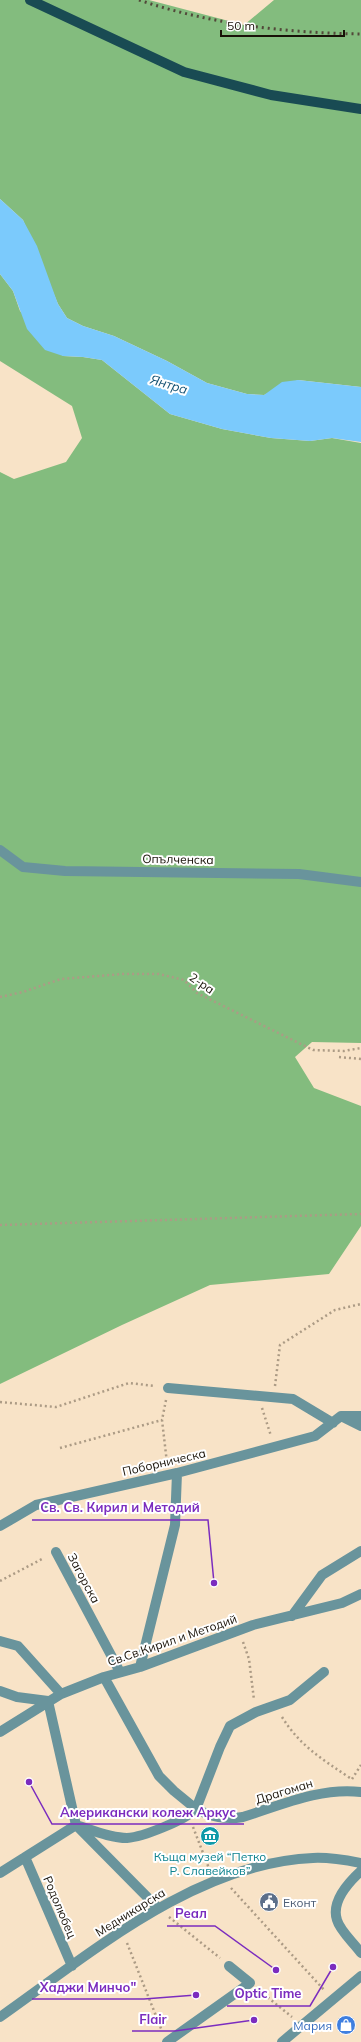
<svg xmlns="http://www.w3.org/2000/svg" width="361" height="2042" font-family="Mulish,sans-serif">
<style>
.forest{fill:#83bc7e}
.water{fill:#7bcafc}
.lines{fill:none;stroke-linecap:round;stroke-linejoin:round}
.path{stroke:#ac9b85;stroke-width:2.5;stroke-dasharray:2 3;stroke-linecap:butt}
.minor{stroke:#69949c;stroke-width:10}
.major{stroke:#194b53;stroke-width:10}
.rail{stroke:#524839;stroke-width:3;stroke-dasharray:2 4;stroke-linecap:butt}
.labels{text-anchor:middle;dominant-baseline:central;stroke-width:4;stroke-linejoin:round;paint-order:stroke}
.street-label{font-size:12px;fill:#181107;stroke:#fff}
.culture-label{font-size:12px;fill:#0d838f;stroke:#fff}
.service-label{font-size:12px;fill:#4e5e75;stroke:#fff;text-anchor:start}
.shop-label{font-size:12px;fill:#366cbe;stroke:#fff;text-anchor:end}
.water-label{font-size:13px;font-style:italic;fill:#145172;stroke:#fff}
.leader{fill:none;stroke:#7b2cbf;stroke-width:1.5}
.callout-dot{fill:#7b2cbf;stroke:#fff;stroke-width:1.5}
.callout-label{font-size:13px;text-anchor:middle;font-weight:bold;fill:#7b2cbf;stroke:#fff;stroke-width:4;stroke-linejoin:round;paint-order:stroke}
</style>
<rect width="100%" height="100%" fill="#f8e3c7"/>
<path class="forest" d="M0,0H149L244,25L274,0H361V387L298,380L264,395L247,394L207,383L167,361L114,336L83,326L67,318L58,304L23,220L0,199Z
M0,274L13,291L20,311L63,356L83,357L102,360L170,414L222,429L271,438L310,441L332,438L361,443V1043L312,1042L295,1057L314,1088L361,1106V1226L329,1274L210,1285L122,1325L0,1384V472L14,479L66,462L82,438L72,406L0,361Z"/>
<path class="water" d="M0,199L23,220L37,246L58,304L67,318L83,326L114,336L167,361L207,383L247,394L264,395L282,382L298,380L361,387V442L332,438L310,441L271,438L222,429L170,414L102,360L83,357L63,356L45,350L27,329L13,291L0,274Z"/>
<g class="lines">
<path class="path" d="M0,997L23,992L61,979L123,974H159L184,980L197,993L313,1050L344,1051L361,1048
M339,1057L361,1059
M0,1225L361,1214
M275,1386L280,1345L335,1310L361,1304
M166,1400L162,1420L167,1463
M0,1402L56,1407L129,1383L155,1386
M262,1408L271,1436
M60,1448L162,1420
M0,1581L44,1558
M243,1642L249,1659L254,1700
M282,1717C300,1746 322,1759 350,1778
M352,1779L361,1765
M193,1827L210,1871
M231,1888L325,1991
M169,1917L220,1958
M127,1943L162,2031
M260,1991L292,2017"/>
<path class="minor" d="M0,850L23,867L65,871L299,874L361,882
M168,1388L293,1399L333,1423
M343,1417L361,1426
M0,1526L36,1505L177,1473L315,1436L341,1416H361
M56,1552L120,1672
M292,1616L322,1575L361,1551
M0,1641L18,1646L61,1694
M140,1667L175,1525L177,1473
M104,1677L159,1776L174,1791L196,1809L220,1747L230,1726L256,1712L290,1700L324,1672
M0,1691L17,1697L48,1701L76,1825L158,1908
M0,1732L61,1694L104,1677L140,1667L253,1625L342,1603L361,1594
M25,1857L72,1966
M361,1871C349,1882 331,1902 337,1920C340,1931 354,1943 361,1953
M0,1873L76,1825C92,1830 110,1838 127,1838C143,1837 185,1820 196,1809C212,1817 225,1820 243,1817C281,1805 321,1787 361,1792
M0,2017C91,1953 196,1863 313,1858C329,1857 345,1860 361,1863
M167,2042L250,1983L229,1966
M282,2042L361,1976"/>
<path class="major" d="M30,0L184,72L271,95L361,109"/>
<path class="rail" d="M139,0C210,24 286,33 361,34"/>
</g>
<defs>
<g id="museum-disc" transform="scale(1)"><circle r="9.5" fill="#0f9aa8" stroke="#fff"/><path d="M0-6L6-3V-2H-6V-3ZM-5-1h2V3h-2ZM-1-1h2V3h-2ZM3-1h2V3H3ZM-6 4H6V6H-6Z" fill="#fff"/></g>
<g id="civic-disc" transform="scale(1)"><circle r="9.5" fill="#5c6f8a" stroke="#fff"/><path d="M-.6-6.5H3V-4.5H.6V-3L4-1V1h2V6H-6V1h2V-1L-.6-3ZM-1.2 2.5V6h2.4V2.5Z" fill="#fff"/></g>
<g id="shop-disc" transform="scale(1)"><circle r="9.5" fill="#3f7fe0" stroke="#fff"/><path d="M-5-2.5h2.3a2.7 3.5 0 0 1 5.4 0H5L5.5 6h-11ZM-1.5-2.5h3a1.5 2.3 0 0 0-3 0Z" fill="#fff"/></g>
</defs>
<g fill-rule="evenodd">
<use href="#museum-disc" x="210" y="1836"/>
<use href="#civic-disc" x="269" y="1902"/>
<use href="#shop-disc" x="346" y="2025"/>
</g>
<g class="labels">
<g class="street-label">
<text transform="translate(178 859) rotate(1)">Опълченска</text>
<text transform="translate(202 983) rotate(34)">2-ра</text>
<text transform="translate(164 1462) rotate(-13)">Поборническа</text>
<text transform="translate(84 1578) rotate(62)">Загорска</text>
<text transform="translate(172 1640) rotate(-19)">Св.Св.Кирил и Методий</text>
<text transform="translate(284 1791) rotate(-17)">Драгоман</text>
<text transform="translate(60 1907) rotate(67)">Родолюбец</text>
<text transform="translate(130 1912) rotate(-32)">Медникарска</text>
</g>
<g class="culture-label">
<text x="210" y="1856">Къща музей “Петко<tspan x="210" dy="14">Р. Славейков”</tspan></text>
</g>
<g class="service-label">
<text x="283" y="1902">Еконт</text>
</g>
<g class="shop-label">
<text x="332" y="2025">Мария</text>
</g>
<g class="water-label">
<text transform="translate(169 384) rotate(17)">Янтра</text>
</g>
</g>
<path class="leader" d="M214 1583L208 1520H32M29 1782L52 1824H244M276 1970L215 1926H167M196 1995L144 1999H32M333 1967L310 2006H227M254 2020L175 2031H132"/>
<g class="callout-dot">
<circle cx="214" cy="1583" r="4"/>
<circle cx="29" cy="1782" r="4"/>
<circle cx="276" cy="1970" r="4"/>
<circle cx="196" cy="1995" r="4"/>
<circle cx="333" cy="1967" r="4"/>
<circle cx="254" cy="2020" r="4"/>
</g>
<g class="callout-label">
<text x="120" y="1512">Св. Св. Кирил и Методий</text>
<text x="148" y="1817">Американски колеж Аркус</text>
<text x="191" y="1918">Реал</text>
<text x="88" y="1992">Хаджи Минчо"</text>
<text x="268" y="1998">Optic Time</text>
<text x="153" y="2024">Flair</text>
</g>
<path d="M221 30v6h123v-6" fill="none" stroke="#181107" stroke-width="2"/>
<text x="227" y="30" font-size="12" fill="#181107" stroke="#ffffff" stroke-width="3" paint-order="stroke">50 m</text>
</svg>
